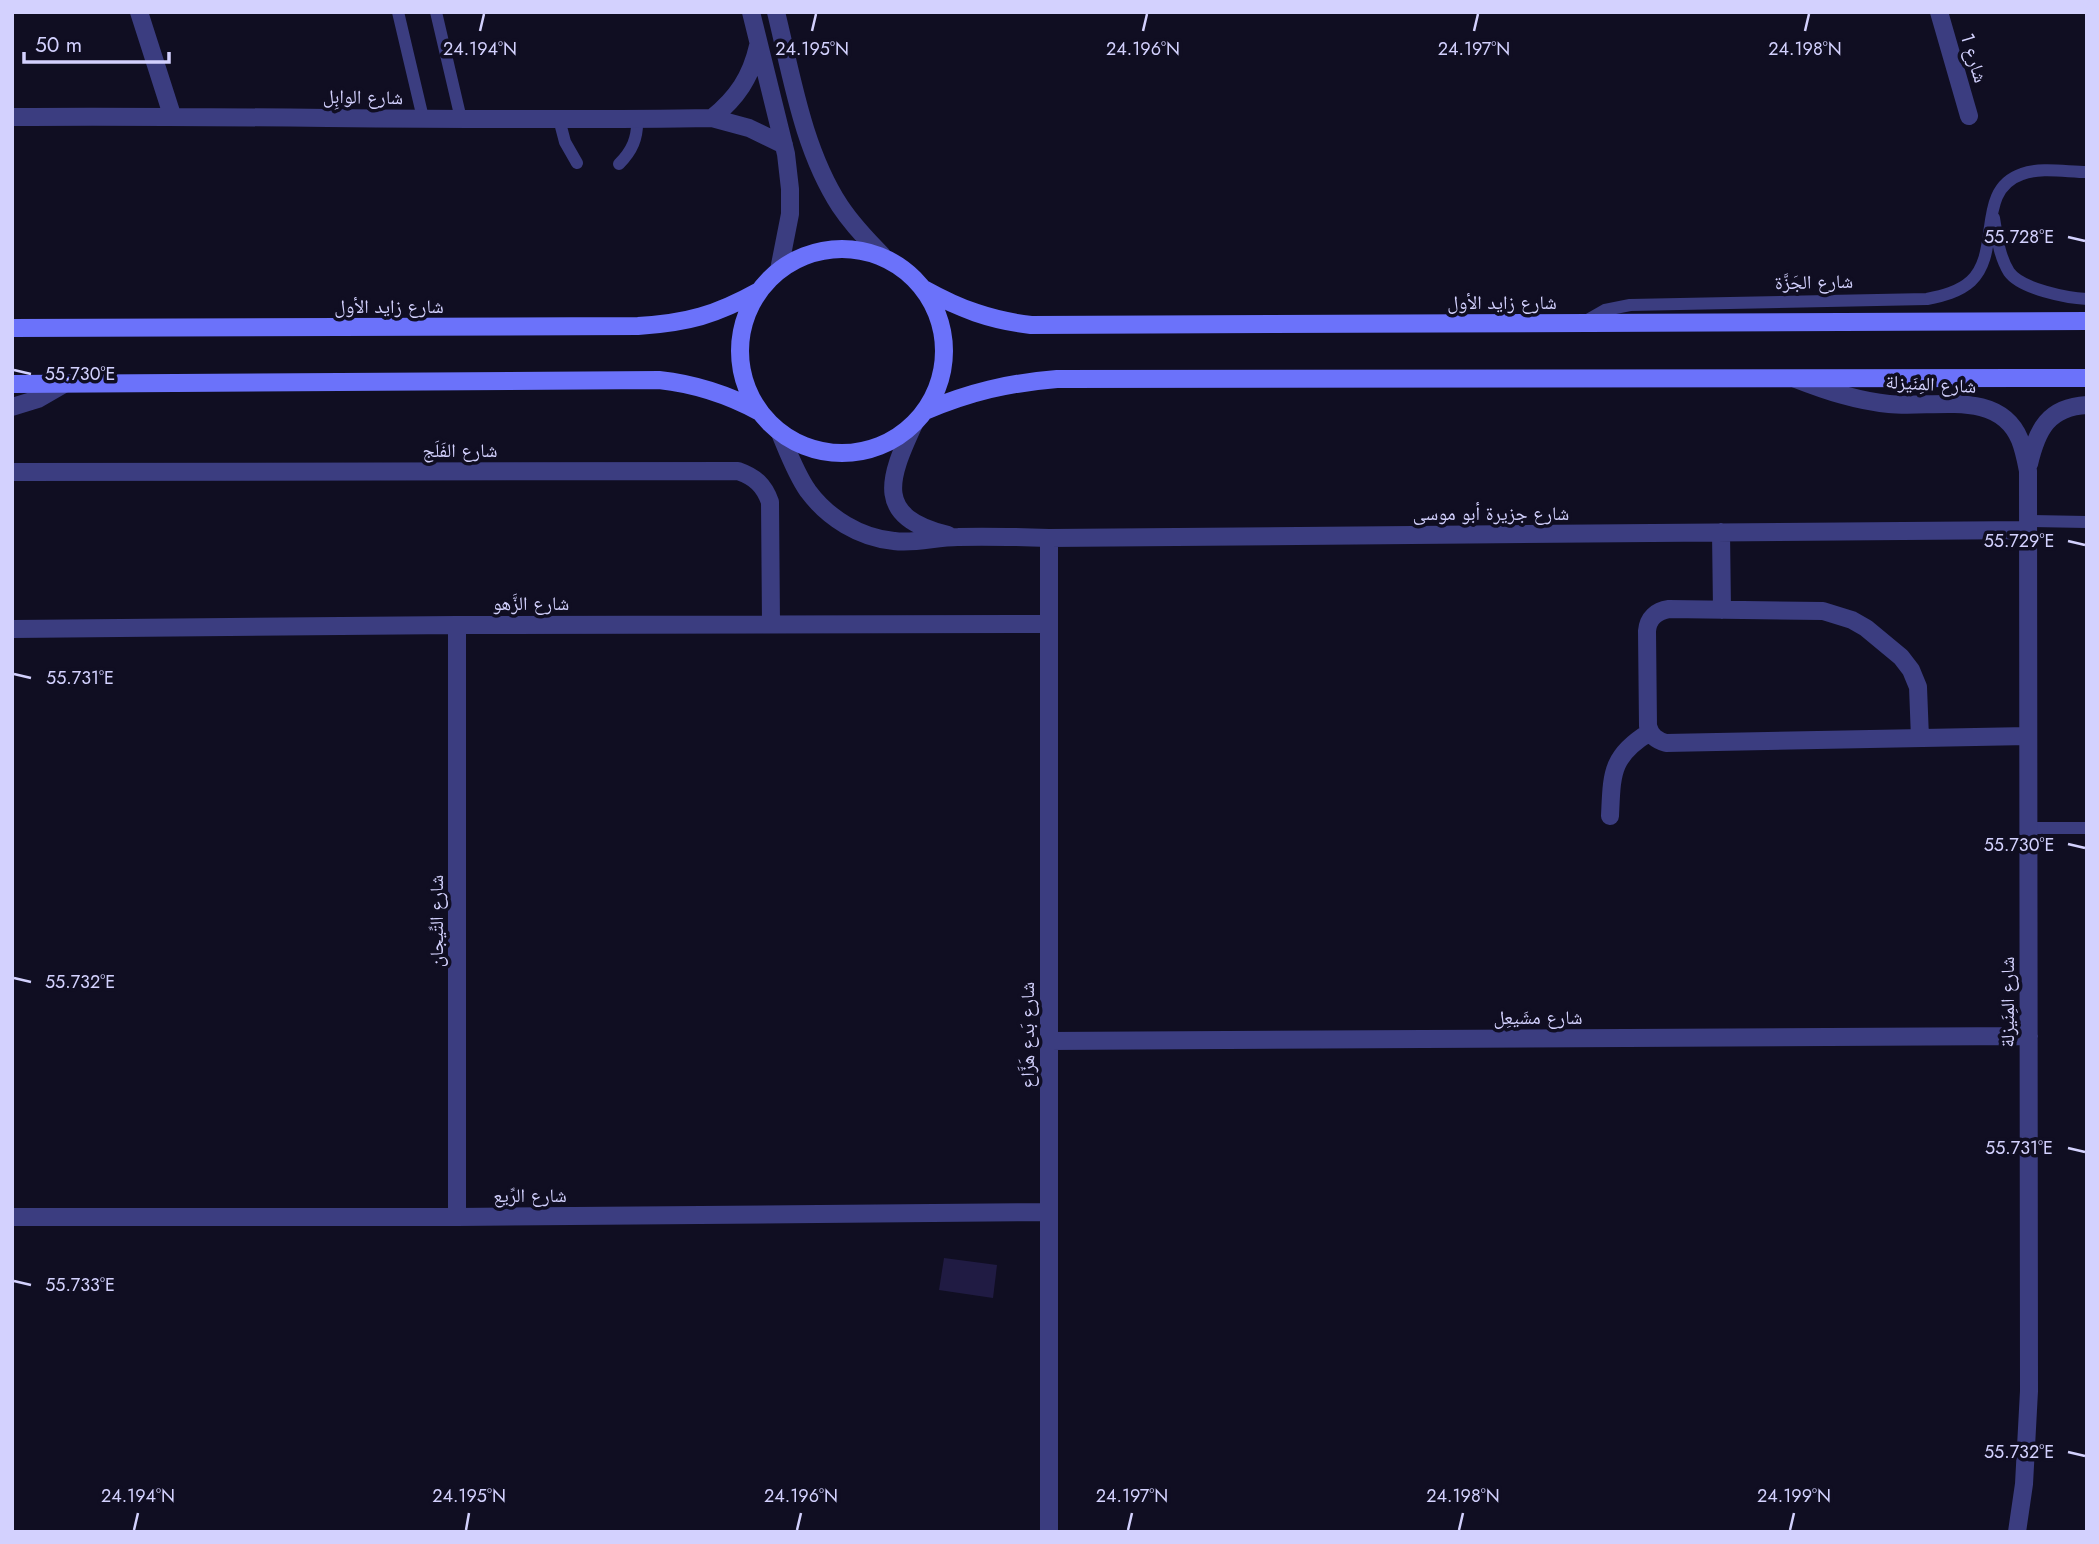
<svg xmlns="http://www.w3.org/2000/svg" width="2099" height="1544" font-family="Jost,'Noto Naskh Arabic',sans-serif">
<style>
.building{fill:#201b43}
.lines{fill:none;stroke-linecap:round;stroke-linejoin:round}
.service{stroke:#3b3d80;stroke-width:12}
.minor{stroke:#3b3d80;stroke-width:18}
.secondary{stroke:#6b72fa;stroke-width:18}
.ticks{fill:none;stroke:#d3d1fe;stroke-width:2.5}
.labels{text-anchor:middle;dominant-baseline:central;stroke-width:7;stroke-linejoin:round;paint-order:stroke}
.street-label{font-size:19px;fill:#d3d1fe;stroke:#100e22}
.ticks-label{font-size:18px;text-anchor:middle;fill:#d3d1fe;stroke:#100e22;stroke-width:7;stroke-linejoin:round;paint-order:stroke}
</style>
<rect width="100%" height="100%" fill="#100e22"/>
<path class="building" d="M944,1258L997,1265L993,1298L939,1290Z"/>
<g class="lines">
<path class="service" d="M398,12L423,118
M436,12L461,119
M559,119L565,142L577,163
M619,164C632,151 638,138 637,119
M1994,218C1997,236 1999,256 2009,272C2021,289 2067,298 2087,299
M1584,322L1605,310L1630,305L1927,299C1942,296 1959,292 1971,281C2002,252 1975,190 2022,174C2041,167 2067,172 2087,172
M2028,521L2087,522
M2028,828H2087"/>
<path class="minor" d="M139,12L172,115
M751,12L786,154L790,189V214L779,270
M776,12C792,77 803,149 840,206C852,224 867,240 882,255
M1939,12L1969,116
M12,117C246,115 479,122 712,118L749,128L784,145
M712,118C737,98 751,77 758,46
M1796,379C1827,391 1857,401 1889,404C1932,409 1999,388 2020,440C2024,450 2026,461 2028,471L2029,1391L2024,1484L2017,1532
M12,407L38,399L64,384
M914,424C888,480 874,517 948,535
M780,433C788,452 796,474 808,491C828,518 860,538 894,541C915,544 936,537 958,537C988,536 1019,537 1049,538L2028,530
M2029,464C2037,430 2048,407 2087,405
M12,472L738,471C755,477 764,485 770,502L771,624
M1721,532L1722,610
M457,625V1217
M12,629L457,625L1049,624
M1920,738L1918,687L1911,670L1901,657L1866,628L1852,620L1823,611L1669,609C1656,611 1648,618 1647,631L1648,726C1651,736 1656,740 1666,743L2028,736
M1610,816C1612,775 1610,756 1650,732
M1048,1041L2029,1036
M12,1217H457L1048,1212
M1049,1532V538"/>
<path class="secondary" d="M740 351a102 102 0 1 1 204 0a102 102 0 1 1-204 0Z
M924,289C960,309 990,320 1031,325L2087,321
M12,328L638,326C687,323 716,315 759,291
M12,384L659,380C696,384 727,394 760,412
M925,411C970,392 1008,383 1057,379L2087,378"/>
</g>
<path class="ticks" d="M480,31L484,14M812,31L816,14M1143,31L1147,14M1474,31L1478,14M1805,31L1809,14M2068,237L2085,241M14,370L31,374M2068,541L2085,545M14,674L31,678M2068,844L2085,848M14,978L31,982M2068,1148L2085,1152M14,1281L31,1285M2068,1452L2085,1456M134,1530L138,1513M466,1530L469,1513M797,1530L801,1513M1128,1530L1132,1513M1459,1530L1463,1513M1790,1530L1794,1513"/>
<g class="labels">
<g class="street-label">
<text transform="translate(1974 58) rotate(73)">شارع 1</text>
<text transform="translate(363 97) rotate(1)">شارع الوابِل</text>
<text transform="translate(1814 282) rotate(-1)">شارع الجَزَّة</text>
<text x="1502" y="302">شارع زايد الأول</text>
<text x="389" y="306">شارع زايد الأول</text>
<text transform="translate(1931 384) rotate(3)">شارع المِنَيزلة</text>
<text x="460" y="450">شارع الفَلَج</text>
<text x="1491" y="513">شارع جزيرة أبو موسى</text>
<text x="531" y="603">شارع الزَّهو</text>
<text transform="translate(436 921) rotate(-90)">شارع التِّيجان</text>
<text transform="translate(2007 1002) rotate(-90)">شارع المِنَيزلة</text>
<text x="1538" y="1017">شارع مشَيعِل</text>
<text transform="translate(1027 1035) rotate(-90)">شارع بَدع هَزَّاع</text>
<text x="530" y="1195">شارع الرِّيع</text>
</g>
</g>
<g class="ticks-label">
<text x="480" y="55">24.194°N</text>
<text x="812" y="55">24.195°N</text>
<text x="1143" y="55">24.196°N</text>
<text x="1474" y="55">24.197°N</text>
<text x="1805" y="55">24.198°N</text>
<text x="2019" y="243">55.728°E</text>
<text x="80" y="380">55.730°E</text>
<text x="2019" y="547">55.729°E</text>
<text x="80" y="684">55.731°E</text>
<text x="2019" y="851">55.730°E</text>
<text x="80" y="988">55.732°E</text>
<text x="2019" y="1154">55.731°E</text>
<text x="80" y="1291">55.733°E</text>
<text x="2019" y="1458">55.732°E</text>
<text x="138" y="1502">24.194°N</text>
<text x="469" y="1502">24.195°N</text>
<text x="801" y="1502">24.196°N</text>
<text x="1132" y="1502">24.197°N</text>
<text x="1463" y="1502">24.198°N</text>
<text x="1794" y="1502">24.199°N</text>
</g>
<rect width="2099" height="1544" fill="none" stroke="#d3d1fe" stroke-width="28"/>
<path d="M24 52v10h145v-10" fill="none" stroke="#d3d1fe" stroke-width="3.5"/>
<text x="35" y="52" font-size="21" fill="#d3d1fe" stroke="#100e22" stroke-width="5" paint-order="stroke">50 m</text>
</svg>
